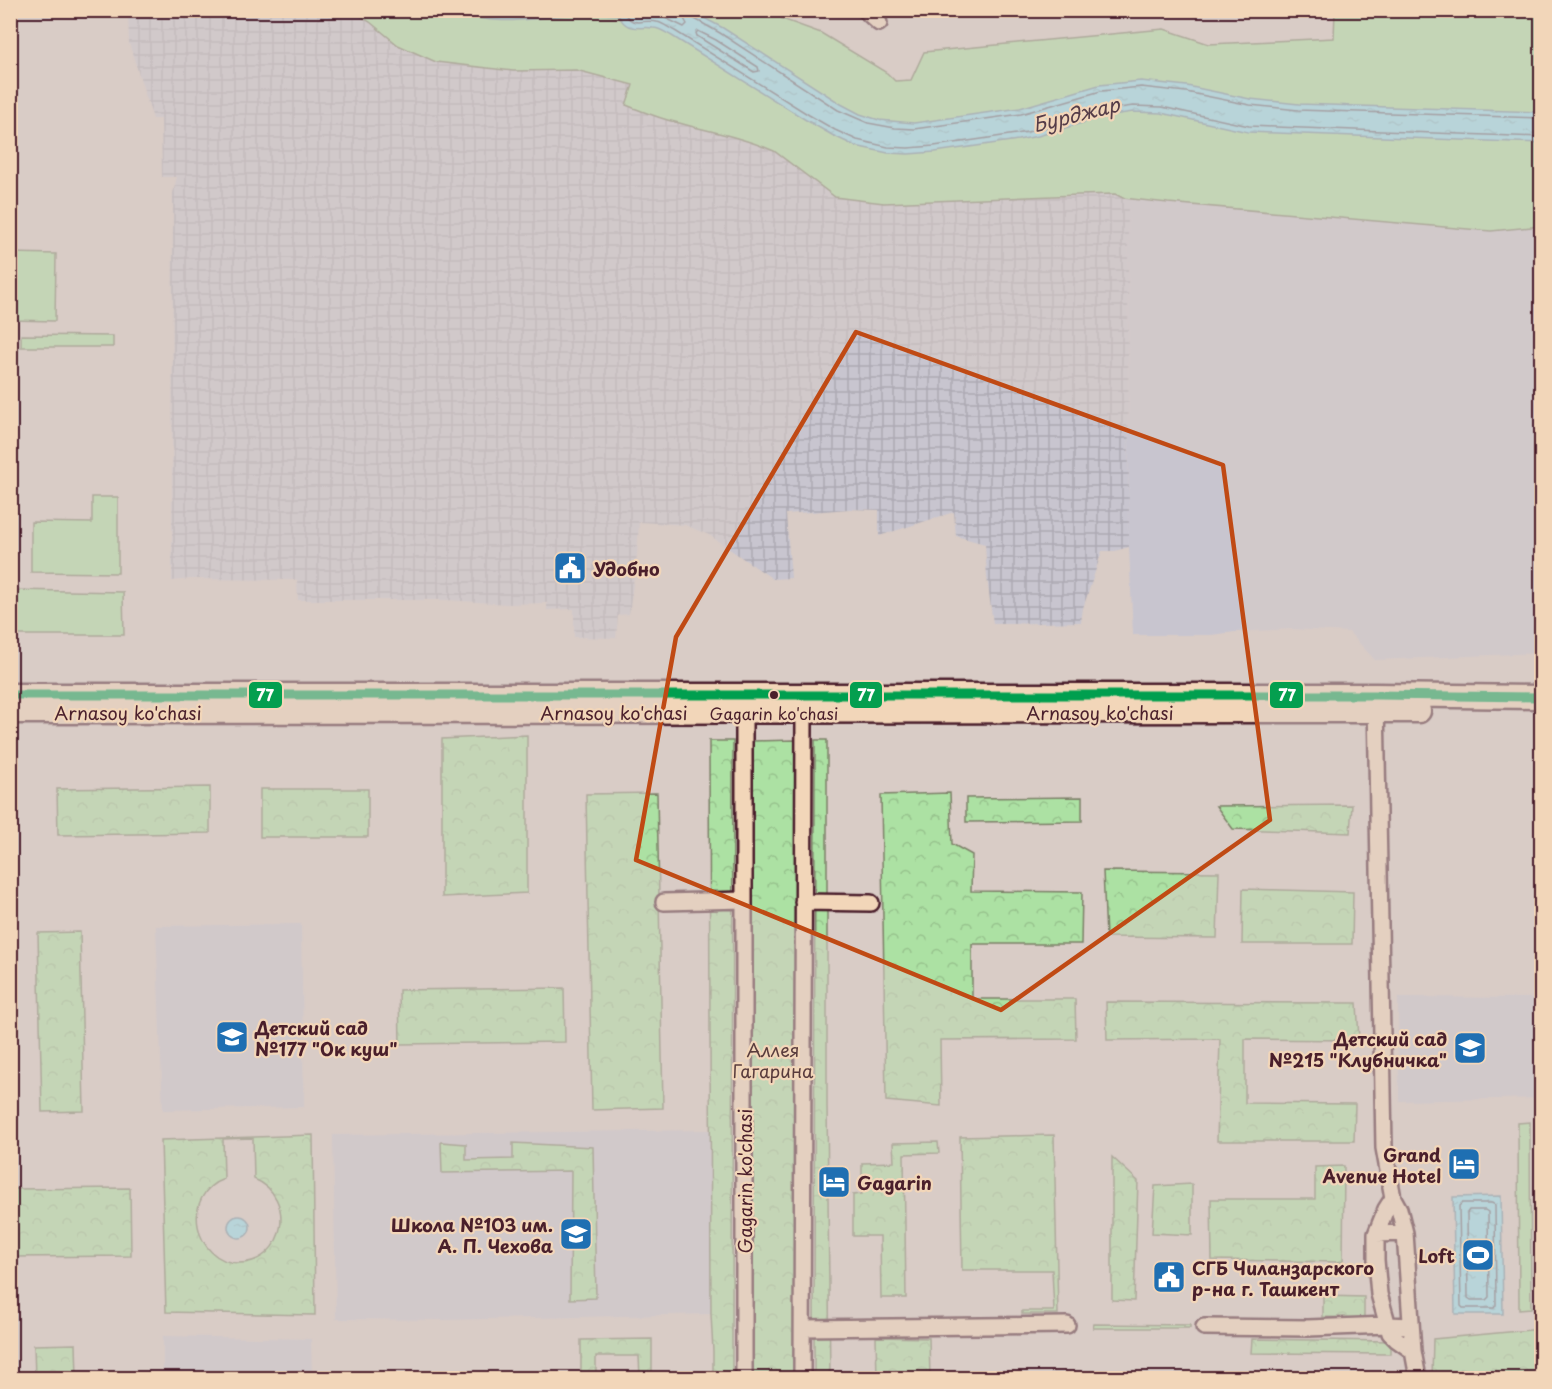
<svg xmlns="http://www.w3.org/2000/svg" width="1552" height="1389" font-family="'Playpen Sans',sans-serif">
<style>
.built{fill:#c8c5cf}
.industrial{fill:url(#industrial-grid)}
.grass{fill:#ace1a3;stroke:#7b8067;stroke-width:1.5}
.forest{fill:url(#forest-crowns);stroke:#7b8067;stroke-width:1.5;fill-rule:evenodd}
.water{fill:url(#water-ripples);stroke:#7592a1;stroke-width:1.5}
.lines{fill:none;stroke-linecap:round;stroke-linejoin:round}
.shore{stroke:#666b79;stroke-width:1.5}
.street-casing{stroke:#4a1f2b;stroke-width:20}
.secondary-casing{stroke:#4a1f2b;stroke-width:27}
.street{stroke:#f2d6b9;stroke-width:15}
.secondary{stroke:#f2d6b9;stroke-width:22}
.bus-1-casing{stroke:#f2d6b9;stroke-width:14}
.bus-1{stroke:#049f4f;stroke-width:9}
.marked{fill:none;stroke:#c04a14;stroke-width:4.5;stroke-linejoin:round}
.bus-dot{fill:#4a1f2b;stroke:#f2d6b9;stroke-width:2}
.labels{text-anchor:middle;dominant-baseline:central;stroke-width:4.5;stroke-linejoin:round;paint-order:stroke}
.bus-label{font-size:16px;fill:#4a1f2b;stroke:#f2d6b9}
.poi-label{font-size:18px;font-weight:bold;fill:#4a1f2b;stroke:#f2d6b9;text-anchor:start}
.street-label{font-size:18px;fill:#4a1f2b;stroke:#f2d6b9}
.park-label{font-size:18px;fill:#593c3d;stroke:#f2d6b9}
.water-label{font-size:20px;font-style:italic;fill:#553c48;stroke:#f2d6b9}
.line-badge{stroke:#f2d6b9;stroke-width:2}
.badge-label{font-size:16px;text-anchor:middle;font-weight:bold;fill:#fff}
</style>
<defs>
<pattern id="industrial-grid" width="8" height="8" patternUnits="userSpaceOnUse" patternTransform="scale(1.5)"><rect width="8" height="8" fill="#c8c5cf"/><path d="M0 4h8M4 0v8" fill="none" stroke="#ada9b2"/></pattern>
<pattern id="forest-crowns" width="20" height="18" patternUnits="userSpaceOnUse" patternTransform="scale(1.5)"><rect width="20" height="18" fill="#ace1a3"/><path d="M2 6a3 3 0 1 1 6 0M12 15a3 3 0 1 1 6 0" fill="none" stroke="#96c18c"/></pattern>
<pattern id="water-ripples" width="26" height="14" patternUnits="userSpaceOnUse" patternTransform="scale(1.5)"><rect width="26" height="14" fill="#91deef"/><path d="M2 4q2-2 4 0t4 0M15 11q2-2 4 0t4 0" fill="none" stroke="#7fbecd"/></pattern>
</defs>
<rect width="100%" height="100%" fill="#d9ccc6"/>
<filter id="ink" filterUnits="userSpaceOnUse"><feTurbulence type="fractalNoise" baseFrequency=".0167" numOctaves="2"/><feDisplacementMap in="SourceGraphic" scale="12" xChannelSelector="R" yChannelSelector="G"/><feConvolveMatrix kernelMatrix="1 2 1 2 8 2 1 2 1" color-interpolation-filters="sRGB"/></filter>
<g filter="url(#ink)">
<path class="built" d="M1128,199L1491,231L1541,226V653L1375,660L1349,632L1292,629L1235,632L1211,635H1133L1129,547Z
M301,924L304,1107L163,1110L156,926Z
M1398,997L1541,998V1098L1399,1101Z
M711,1130V1314L443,1320L336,1319L333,1135Z
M163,1336L311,1339L312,1378H163Z"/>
<path class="industrial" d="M128,11H353L370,22L512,71L576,70L634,86L626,105L764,146L884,203L1080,195L1115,194L1128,199L1129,547L1115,551H1102L1083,608L1081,622L993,624L987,577L985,544L956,536L954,512L879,536V510L849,509L786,514L791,578L773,579L709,535L685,525L639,522L637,555L629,614L618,615L616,638L574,637V609L547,610V603L508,604L446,600H298L297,580L191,579L172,581L173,193L177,177H162L161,119H153L129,43Z"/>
<path class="grass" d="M353,11H779L782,19L821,33L887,73L895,81L911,80L924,52L1164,29L1209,44L1334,38L1335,11H1539L1542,14L1541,226L1491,231L1168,203L1123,198L1115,194L1078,195L884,203L850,199L835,197L774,151C742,137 708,131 675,122C658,118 642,111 626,105L633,85L576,70L513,71L436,62L398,45L370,22Z
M11,253L56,254L55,321L11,320Z
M21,335L113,336V347H21Z
M92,497H118V573L31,572V522L92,523Z
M11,590L123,592L124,635H11Z
M1530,1122L1531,1309L1519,1310L1518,1123Z
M1538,1131H1542L1541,1289Z
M1094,1324L1190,1325V1328H1093Z"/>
<path class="forest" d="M527,735V893L442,897V739Z
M795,740V1378H752V741Z
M815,740H827V1104L830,1378H814Z
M709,741H733L732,1378H713V1351L711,1314Z
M210,787V833L58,835L57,789Z
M260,789H368V837H260Z
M657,793L663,1108L592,1110L586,794Z
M950,793L952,844L972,855L971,891L1082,892L1081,944H972V999H1075L1076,1039L940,1040L941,1106L886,1101L881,795Z
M1082,797V821L966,822V798Z
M1352,805L1350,833L1233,829L1216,806Z
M1103,871L1219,872L1217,938L1106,937Z
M1243,889L1353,892L1352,944H1242Z
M80,932L84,1111L42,1112L38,933Z
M564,988L565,1042L400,1044L399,990Z
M1106,1002L1357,1003L1359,1040L1245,1039V1103L1355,1104L1354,1141H1217L1220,1039L1107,1040Z
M313,1135L315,1315L166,1312L161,1140ZM253,1138L254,1179C297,1196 286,1263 239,1263C194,1263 180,1194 224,1179L223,1139Z
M1054,1135L1058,1314H1022V1311H1054L1052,1270H962L960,1137Z
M441,1142L466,1144V1160L513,1159V1143L593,1147L596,1298L570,1299L571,1171L442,1173Z
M938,1142L939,1153L904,1154L906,1298H881L880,1236H853V1195L862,1194V1163L894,1162L893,1143Z
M1112,1157L1138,1181L1134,1301L1112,1300Z
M1344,1166L1343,1262L1212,1260L1211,1199H1315V1167Z
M1192,1184V1235L1152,1233L1155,1186Z
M130,1188L131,1256L11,1257V1189Z
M1323,1296L1364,1297V1318L1323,1317Z
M1541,1329V1378H1500L1499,1375L1432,1378L1433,1339Z
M876,1337L929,1338L930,1378H877Z
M652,1339V1378H640L639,1356H596V1378H581V1340Z
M1252,1339L1390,1341V1354L1251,1353Z
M76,1344L77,1378H35L34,1345Z"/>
<path class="water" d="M453,11H691L723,28L841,104L860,114L879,120L914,123L1020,108L1099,85L1141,81L1187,86L1250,99L1299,104L1541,112V143L1248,132L1161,113L1133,112L1106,116L1038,136L1018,140L935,152L908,154L888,153L855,146L832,135L806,120L672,36C666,33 660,28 653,28C637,26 628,33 618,15C605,14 590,13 577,14C529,18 500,28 453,11Z
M1501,1196L1503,1314H1455L1453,1197Z
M228 1227a11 11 0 1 1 22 0a11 11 0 1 1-22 0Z"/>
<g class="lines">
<path class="shore" d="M471,10C499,19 528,14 556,10
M622,10C635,30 639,18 657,22C663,23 669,28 675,31L809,115L835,130L857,140L888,147L908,148L934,146L1016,134L1037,130L1105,110L1133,106L1162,107L1249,126L1542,137
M631,10L636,14L659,15L684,27L687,24L683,17L682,10
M690,10V15L693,18L720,33L838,110L868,123L895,128L914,129L1021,114L1101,91L1141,87L1186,92L1250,105L1298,110L1542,118
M698,31L716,40L758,67L759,71L754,72L697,36L696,33Z
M1462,1203H1492L1495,1205L1496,1305L1494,1308H1463L1461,1306L1459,1206Z
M1469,1210H1485L1488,1212L1489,1297L1486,1300H1471L1468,1298L1467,1213Z"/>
<g class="street-casing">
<path id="street" d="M865,10L879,23
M1376,701L1384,1148L1393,1198L1399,1209L1405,1233L1413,1351L1418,1378
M664,902L744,900
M803,902L871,903
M1393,1198L1386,1209L1376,1234V1260L1379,1294L1390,1333L1396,1339L1413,1351
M1376,1234L1405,1233
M1204,1327L1308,1328L1388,1325L1411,1326
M803,1328L1067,1325
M744,1378V712
M802,1378L804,712"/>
</g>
<g class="secondary-casing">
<path id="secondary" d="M10,695H1376L1542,697
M10,712L1419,711"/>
</g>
<use href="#street" class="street"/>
<use href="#secondary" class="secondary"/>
<g class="bus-1-casing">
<path id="bus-1" d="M10,695H1376L1542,697"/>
</g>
<use href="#bus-1" class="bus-1"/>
</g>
</g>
<path d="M0 0H1552V1389H0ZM856,332L1223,465L1270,820L1001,1010L636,860L676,637Z" fill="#d9ccc6" fill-opacity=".55" fill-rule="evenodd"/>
<path class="marked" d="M856,332L1223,465L1270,820L1001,1010L636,860L676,637Z"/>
<defs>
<g id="civic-square" transform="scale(1.725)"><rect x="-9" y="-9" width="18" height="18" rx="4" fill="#1f6fb2" stroke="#f2d6b9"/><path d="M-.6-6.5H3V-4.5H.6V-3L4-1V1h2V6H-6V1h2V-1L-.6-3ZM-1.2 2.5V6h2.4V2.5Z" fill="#fff"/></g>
<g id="school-square" transform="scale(1.725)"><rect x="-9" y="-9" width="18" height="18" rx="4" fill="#1f6fb2" stroke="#f2d6b9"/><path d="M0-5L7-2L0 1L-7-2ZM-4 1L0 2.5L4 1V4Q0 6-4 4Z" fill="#fff"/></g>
<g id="hotel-square" transform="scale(1.725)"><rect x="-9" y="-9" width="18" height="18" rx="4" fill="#1f6fb2" stroke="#f2d6b9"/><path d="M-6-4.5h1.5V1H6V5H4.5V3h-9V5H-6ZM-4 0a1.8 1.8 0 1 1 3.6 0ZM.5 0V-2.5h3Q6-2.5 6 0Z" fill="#fff"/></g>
<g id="stadium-square" transform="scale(1.725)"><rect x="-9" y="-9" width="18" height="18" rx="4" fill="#1f6fb2" stroke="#f2d6b9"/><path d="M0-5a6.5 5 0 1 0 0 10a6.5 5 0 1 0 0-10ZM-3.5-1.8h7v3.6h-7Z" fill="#fff"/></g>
</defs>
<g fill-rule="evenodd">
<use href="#civic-square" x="570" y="568"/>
<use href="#school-square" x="232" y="1037"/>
<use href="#school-square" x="1470" y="1048"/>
<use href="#hotel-square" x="1464" y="1164"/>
<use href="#hotel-square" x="834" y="1182"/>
<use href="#school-square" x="576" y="1234"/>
<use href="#stadium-square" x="1478" y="1255"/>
<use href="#civic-square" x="1169" y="1277"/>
</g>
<circle class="bus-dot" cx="774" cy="695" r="5"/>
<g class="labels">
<g class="bus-label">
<text x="774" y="713">Gagarin ko'chasi</text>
</g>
<g class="poi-label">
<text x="593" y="568">Удобно</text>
<text x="255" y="1027">Детский сад<tspan x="255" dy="21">№177 "Ок куш"</tspan></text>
<text x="1447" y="1038" text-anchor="end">Детский сад<tspan x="1447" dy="21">№215 "Клубничка"</tspan></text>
<text x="1441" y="1154" text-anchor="end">Grand<tspan x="1441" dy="21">Avenue Hotel</tspan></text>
<text x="857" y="1182">Gagarin</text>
<text x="553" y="1224" text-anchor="end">Школа №103 им.<tspan x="553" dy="21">А. П. Чехова</tspan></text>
<text x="1455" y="1255" text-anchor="end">Loft</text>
<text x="1192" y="1267">СГБ Чиланзарского<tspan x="1192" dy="21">р-на г. Ташкент</tspan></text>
</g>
<g class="street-label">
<text x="128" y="712">Arnasoy ko'chasi</text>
<text x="614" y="712">Arnasoy ko'chasi</text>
<text x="1100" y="712">Arnasoy ko'chasi</text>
<text transform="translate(744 1181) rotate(-90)">Gagarin ko'chasi</text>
</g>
<g class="park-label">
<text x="773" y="1049">Аллея<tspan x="773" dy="21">Гагарина</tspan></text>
</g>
<g class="water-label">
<text transform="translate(1076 114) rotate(-14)">Бурджар</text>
</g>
</g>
<g class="line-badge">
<rect x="248" y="681" width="35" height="28" rx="6" fill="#049f4f"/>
<rect x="849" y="681" width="34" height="28" rx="6" fill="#049f4f"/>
<rect x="1269" y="681" width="35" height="28" rx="6" fill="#049f4f"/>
</g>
<g class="badge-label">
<text x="265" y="701">77</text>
<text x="866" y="701">77</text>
<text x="1287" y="701">77</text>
</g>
<rect width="1552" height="1389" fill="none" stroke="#f2d6b9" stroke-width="36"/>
<rect x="18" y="18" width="1516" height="1353" fill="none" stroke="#4a1f2b" stroke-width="2" filter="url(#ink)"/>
</svg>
